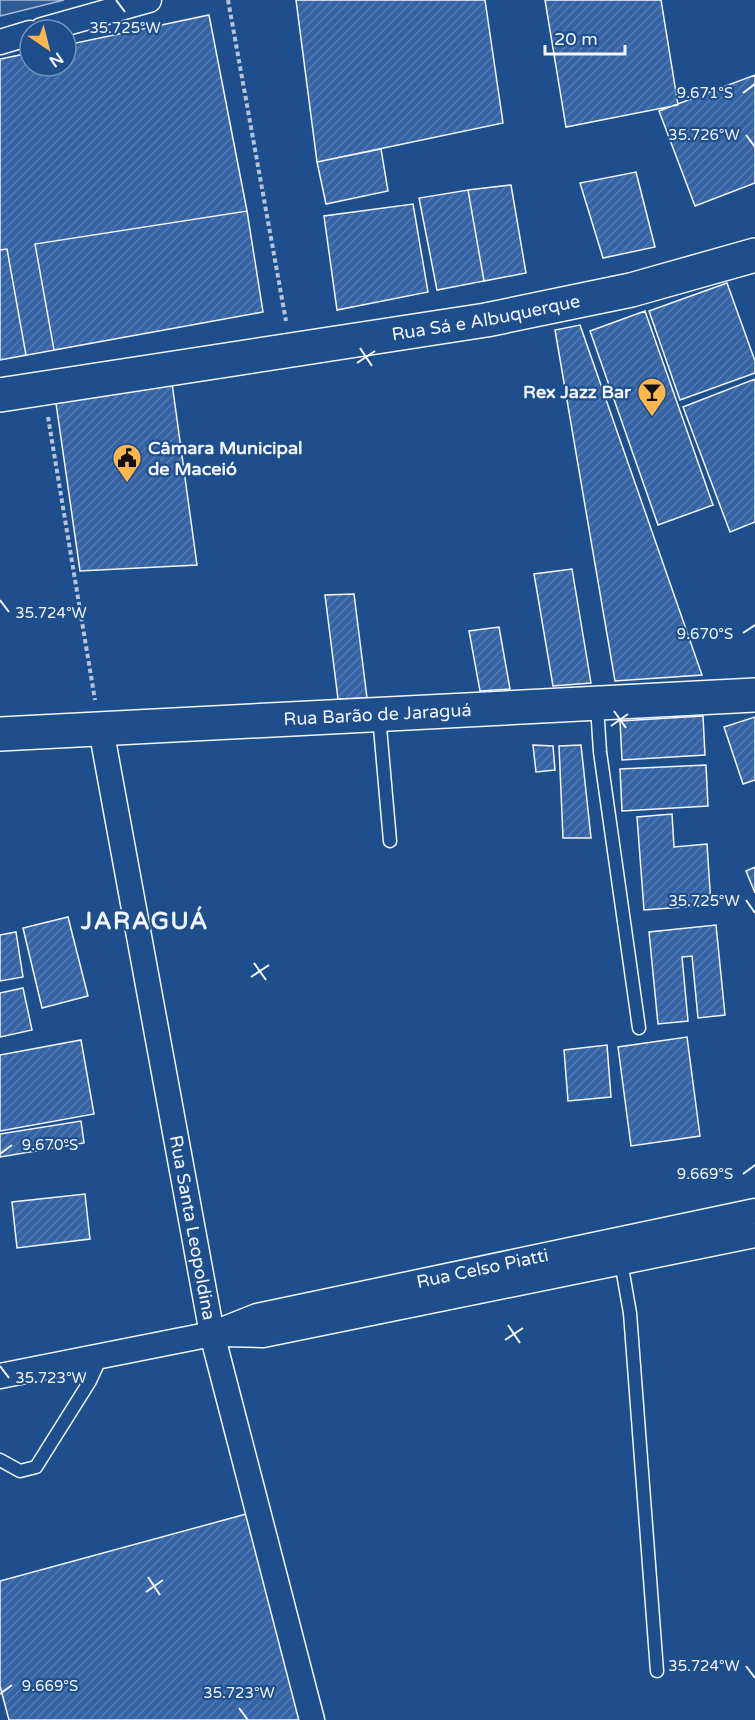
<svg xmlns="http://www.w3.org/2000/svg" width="755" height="1720" font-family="'Varela Round',sans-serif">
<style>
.built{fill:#305b95;stroke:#a8bbd7;stroke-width:1.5}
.building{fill:url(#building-hatch);stroke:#f2f6ff;stroke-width:1.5}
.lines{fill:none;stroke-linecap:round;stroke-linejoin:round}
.lane-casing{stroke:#f2f6ff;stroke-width:15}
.street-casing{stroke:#f2f6ff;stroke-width:27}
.secondary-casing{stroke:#f2f6ff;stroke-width:36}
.path{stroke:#b3c4dc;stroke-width:4;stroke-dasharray:4.5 3;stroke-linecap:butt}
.lane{stroke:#1f4e8c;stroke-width:12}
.street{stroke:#1f4e8c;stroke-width:24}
.secondary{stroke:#1f4e8c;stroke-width:33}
.ticks{fill:none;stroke:#f2f6ff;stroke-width:2}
.labels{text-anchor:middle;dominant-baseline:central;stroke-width:4.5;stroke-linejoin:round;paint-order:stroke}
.street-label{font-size:18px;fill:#f2f6ff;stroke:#1f4e8c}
.poi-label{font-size:18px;font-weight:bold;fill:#f2f6ff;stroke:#1f4e8c;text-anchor:end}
.district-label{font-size:24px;font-weight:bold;letter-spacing:1.5px;fill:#f2f6ff;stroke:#1f4e8c}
.ticks-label{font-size:15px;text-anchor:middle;fill:#f2f6ff;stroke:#1f4e8c;stroke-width:4.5;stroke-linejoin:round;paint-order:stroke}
</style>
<defs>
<pattern id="building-hatch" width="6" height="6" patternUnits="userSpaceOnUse" patternTransform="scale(1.5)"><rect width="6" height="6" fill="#3563a3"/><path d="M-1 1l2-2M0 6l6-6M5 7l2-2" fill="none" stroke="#537ab1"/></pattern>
</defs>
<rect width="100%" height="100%" fill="#1f4e8c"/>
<path class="built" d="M0,0H64L0,16Z"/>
<path class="building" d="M296,0H485L503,123L317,162Z
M545,0H661L678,105L566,127Z
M209,15L247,211L263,312L0,360V59L30,53V66H66V45Z
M755,75V183L695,206L659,111Z
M381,149L388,191L326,204L317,162Z
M636,172L655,247L603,258L580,183Z
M511,185L526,273L484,281L468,190Z
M468,190L484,281L437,290L419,198Z
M413,204L428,292L337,310L324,216Z
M247,211L263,312L54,350L35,244Z
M7,249L26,355L0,360V250Z
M727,283L755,361V373L680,400L649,311Z
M645,311L713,505L658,525L590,331Z
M580,325L702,675L615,681L555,330Z
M755,379V522L730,532L683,407Z
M172,383L197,565L80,571L56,403Z
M572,569L591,683L553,686L534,574Z
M354,594L367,698L338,699L325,595Z
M499,627L510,689L480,691L469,631Z
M703,716L705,755L622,760L620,721Z
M755,717V780L743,784L724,727Z
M533,745L553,746L555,770L536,772Z
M581,745L591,838H563L559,746Z
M706,765L708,806L622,811L620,769Z
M672,814L674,847L707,844L711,905L644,910L637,817Z
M755,867V893L746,871Z
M68,917L88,996L42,1008L23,928Z
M716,925L725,1015L698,1018L692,956L682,957L688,1021L658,1024L649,932Z
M16,932L23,977L0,981V935Z
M23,988L32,1030L0,1037V993Z
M687,1037L700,1136L631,1146L618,1047Z
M81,1040L94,1114L0,1131V1055Z
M607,1045L611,1097L568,1101L564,1050Z
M81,1121L84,1143L0,1157V1134Z
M85,1194L90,1239L17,1248L12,1202Z
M250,1513L306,1720H9L0,1686V1581Z"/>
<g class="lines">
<g class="lane-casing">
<path id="lane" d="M597,706L600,752L639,1028
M379,716L390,841
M621,1262L630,1313L657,1671
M0,1460L20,1471L36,1467L90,1381L101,1357"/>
</g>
<g class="street-casing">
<g id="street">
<path d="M42,30L149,0"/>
<path d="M0,42L30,33"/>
<path id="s1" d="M101,729L212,1334L312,1720"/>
<path d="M223,1334L263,1335L755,1235"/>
<path id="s2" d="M0,1376L212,1334L257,1316L755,1211"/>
</g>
</g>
<g class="secondary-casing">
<g id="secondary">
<path id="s3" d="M0,395L486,320L631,290L755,255"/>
<path id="s4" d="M0,734L755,695"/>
</g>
</g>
<path class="path" d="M228,0L286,321
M48,417L95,700"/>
<use href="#lane" class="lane"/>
<use href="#street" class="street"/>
<use href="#secondary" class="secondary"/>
</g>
<path class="ticks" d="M116,0L125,12M743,93L755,84M746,135L755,147M360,348L372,366M357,363L375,351M0,600L9,612M743,633L755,625M614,711L626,728M611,726L628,714M746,900L755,913M254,963L266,980M251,977L269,965M0,1154L12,1145M743,1174L755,1165M508,1325L520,1343M505,1340L523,1328M0,1366L9,1378M148,1577L160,1595M146,1592L163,1580M746,1666L755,1678M0,1694L12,1685M239,1708L248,1720"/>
<defs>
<g id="bar-pin" transform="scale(1.5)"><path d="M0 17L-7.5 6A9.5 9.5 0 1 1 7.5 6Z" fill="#ffb74d" stroke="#1f4e8c"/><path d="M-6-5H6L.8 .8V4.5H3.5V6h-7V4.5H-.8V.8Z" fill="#111"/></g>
<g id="civic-pin" transform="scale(1.5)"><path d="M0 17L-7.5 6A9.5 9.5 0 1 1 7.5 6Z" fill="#ffb74d" stroke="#1f4e8c"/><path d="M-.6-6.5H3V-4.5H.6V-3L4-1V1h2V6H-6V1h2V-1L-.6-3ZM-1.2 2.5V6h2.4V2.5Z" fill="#111"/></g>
</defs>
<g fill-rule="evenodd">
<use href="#bar-pin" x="652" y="392"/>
<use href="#civic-pin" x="127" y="458"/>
</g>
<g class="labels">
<g class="street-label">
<text stroke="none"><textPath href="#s3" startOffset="492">Rua Sá e Albuquerque</textPath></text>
<text stroke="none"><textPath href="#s4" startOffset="378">Rua Barão de Jaraguá</textPath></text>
<text stroke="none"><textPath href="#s1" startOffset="507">Rua Santa Leopoldina</textPath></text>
<text stroke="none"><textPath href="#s2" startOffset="495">Rua Celso Piatti</textPath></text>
</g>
<g class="poi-label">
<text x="631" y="392">Rex Jazz Bar</text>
<text x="148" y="448" text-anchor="start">Câmara Municipal<tspan x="148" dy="21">de Maceió</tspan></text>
</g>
<g class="district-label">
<text x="145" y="921">JARAGUÁ</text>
</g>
</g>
<g class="ticks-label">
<text x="125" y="33">35.725°W</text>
<text x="705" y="98">9.671°S</text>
<text x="704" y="140">35.726°W</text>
<text x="51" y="618">35.724°W</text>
<text x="705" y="639">9.670°S</text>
<text x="704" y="906">35.725°W</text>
<text x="50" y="1150">9.670°S</text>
<text x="705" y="1179">9.669°S</text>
<text x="51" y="1383">35.723°W</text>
<text x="704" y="1671">35.724°W</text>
<text x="50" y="1691">9.669°S</text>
<text x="239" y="1698">35.723°W</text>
</g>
<g transform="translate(48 48) rotate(145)"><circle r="28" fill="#1f4e8c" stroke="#7391ba" stroke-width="1.5"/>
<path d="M0-4.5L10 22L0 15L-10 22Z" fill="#ffb74d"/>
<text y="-9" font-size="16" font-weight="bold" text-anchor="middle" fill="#f2f6ff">N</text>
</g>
<path d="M545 45v9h80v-9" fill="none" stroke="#f2f6ff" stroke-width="3"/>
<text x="554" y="45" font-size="18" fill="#f2f6ff" stroke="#1f4e8c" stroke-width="4.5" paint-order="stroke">20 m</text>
</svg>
